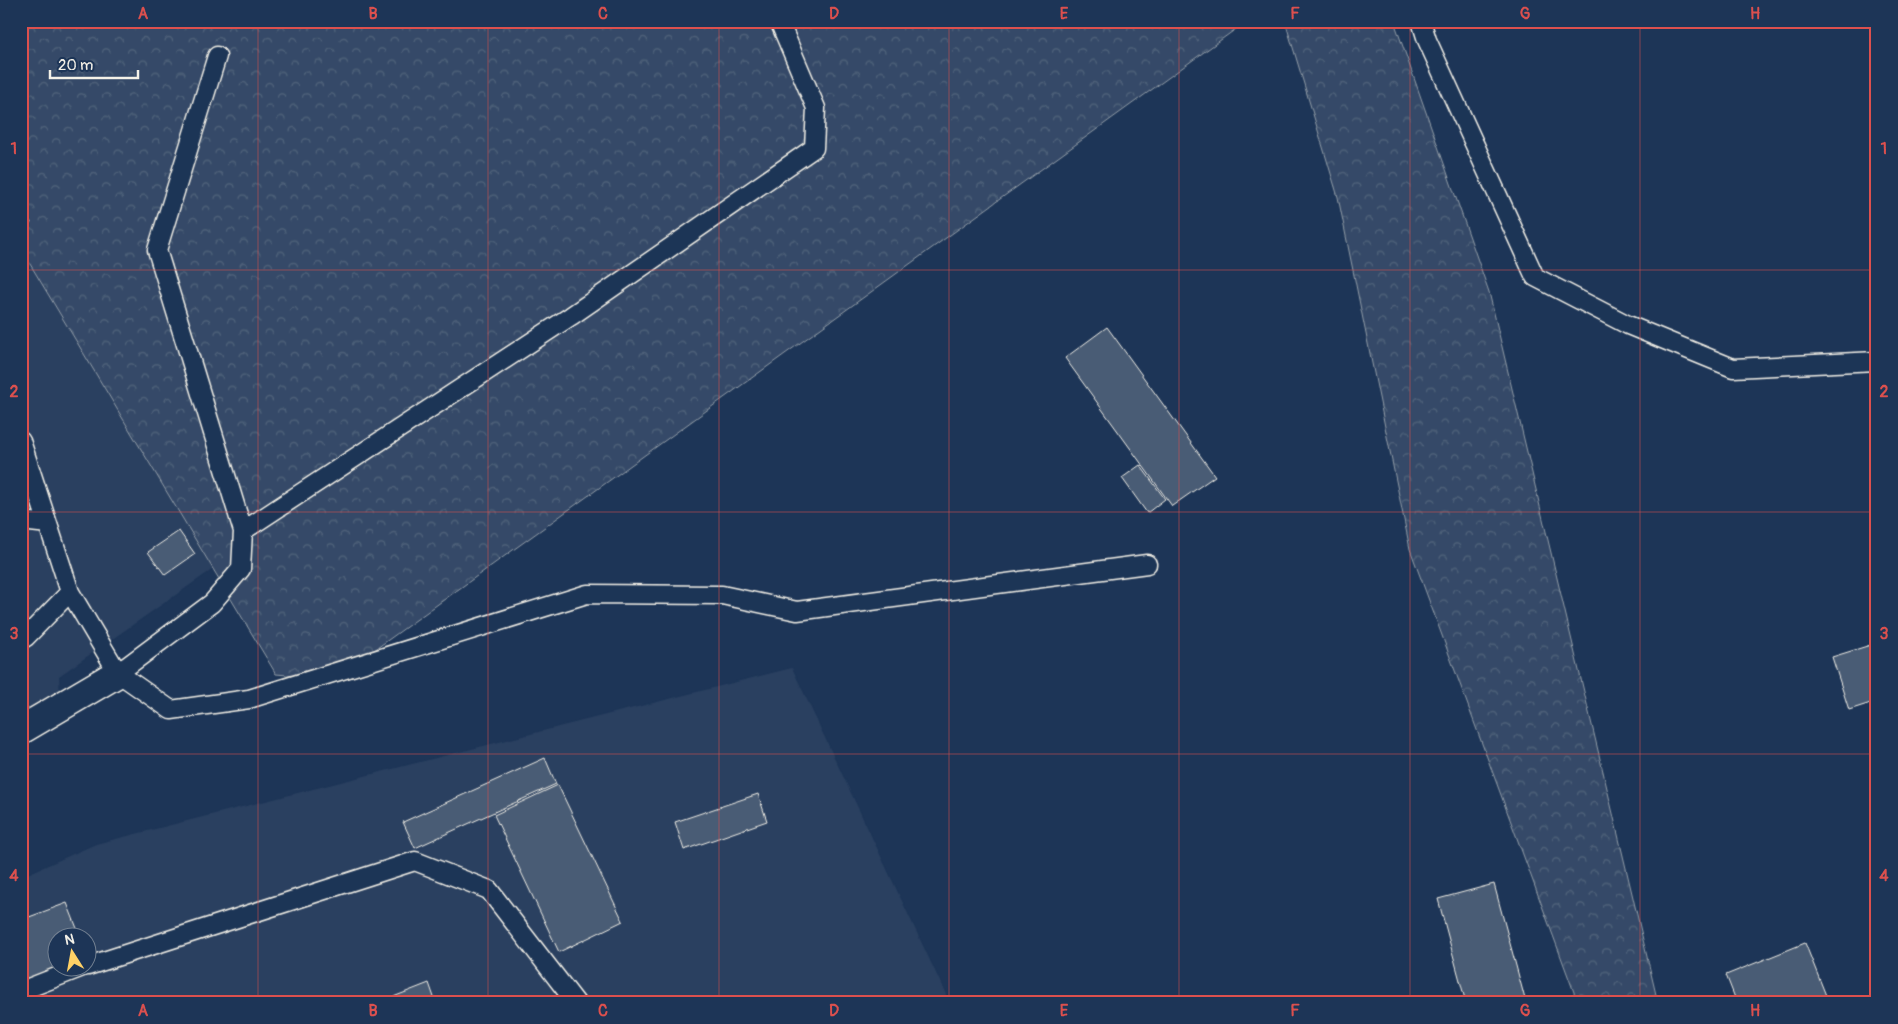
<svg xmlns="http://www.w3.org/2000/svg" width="1898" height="1024" font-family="Pangolin,sans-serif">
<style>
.built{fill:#2a4060;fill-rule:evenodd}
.forest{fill:url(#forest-crowns);stroke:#949ea8}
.building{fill:#485b74;stroke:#f4f1e8}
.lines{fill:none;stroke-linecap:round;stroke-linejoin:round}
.service-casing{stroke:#f4f1e8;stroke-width:21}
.minor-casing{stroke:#f4f1e8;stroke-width:31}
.service{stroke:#1d3557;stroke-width:18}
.minor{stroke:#1d3557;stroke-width:28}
.grid{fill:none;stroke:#dc504e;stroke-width:1;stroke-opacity:0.55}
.neatline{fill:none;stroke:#dc504e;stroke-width:2}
.grid-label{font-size:16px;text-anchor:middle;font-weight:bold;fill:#dc504e}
</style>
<defs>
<pattern id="forest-crowns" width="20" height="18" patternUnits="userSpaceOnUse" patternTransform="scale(1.25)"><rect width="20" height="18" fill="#354a67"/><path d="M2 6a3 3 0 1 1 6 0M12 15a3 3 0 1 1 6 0" fill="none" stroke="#53657d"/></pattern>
</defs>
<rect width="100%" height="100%" fill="#1d3557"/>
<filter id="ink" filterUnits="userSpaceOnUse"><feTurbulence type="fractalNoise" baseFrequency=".02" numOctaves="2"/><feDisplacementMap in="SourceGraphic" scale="10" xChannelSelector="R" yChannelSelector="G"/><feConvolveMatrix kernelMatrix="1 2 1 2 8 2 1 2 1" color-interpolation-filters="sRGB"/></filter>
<g filter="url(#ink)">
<path class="built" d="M21,249L213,569L59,676L60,700L21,722Z
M792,668L950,1003H21V877L96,844ZM58,936H88V966H58Z"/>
<path class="forest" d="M21,21H1247L334,679L276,674L21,249Z
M1285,21H1394L1489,292L1658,1003H1578L1410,549L1338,197Z"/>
<path class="building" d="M21,206L31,223L21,229Z
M1107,327L1215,476L1172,506L1065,358Z
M1140,465L1165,499L1147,513L1122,478Z
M179,531L195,554L165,575L148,552Z
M1877,643V701L1849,710L1832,657Z
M545,758L556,784L415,848L403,822Z
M558,785L623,921L559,952L494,815Z
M758,794L767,821L684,850L675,822Z
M1494,884L1526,1003H1466L1438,899Z
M67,903L80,936H58V966H60L21,981V920Z
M1805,943L1829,1003H1737L1726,975Z
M429,983L436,1003H378Z"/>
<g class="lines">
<g class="service-casing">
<path id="service" d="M1421,21L1427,40L1535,277L1628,325L1733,368L1877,361
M21,441L70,592L118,673L171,710L249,699L587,594L722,595L797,611L1147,564
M21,521L48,524
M243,531L571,316L814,148L816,108L779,21
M21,640L26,637L70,592
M118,673L212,603L241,569L243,531L157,250L217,56
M88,966L415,861L489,890L576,1003
M21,991L85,966"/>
</g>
<g class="minor-casing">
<path id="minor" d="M21,730L118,673"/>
</g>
<use href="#service" class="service"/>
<use href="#minor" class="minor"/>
</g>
</g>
<path class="grid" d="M258,21V1003M488,21V1003M719,21V1003M949,21V1003M1179,21V1003M1410,21V1003M1640,21V1003M21,270H1877M21,512H1877M21,754H1877"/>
<rect width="1898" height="1024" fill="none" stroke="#1d3557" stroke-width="55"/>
<g transform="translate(72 952) rotate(349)"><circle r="24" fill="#1d3557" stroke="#738091"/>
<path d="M0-4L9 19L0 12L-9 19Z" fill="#ffd166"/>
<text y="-8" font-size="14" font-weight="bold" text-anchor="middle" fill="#f4f1e8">N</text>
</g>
<path d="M50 70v8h88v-8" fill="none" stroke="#f4f1e8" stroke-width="2.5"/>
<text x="58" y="70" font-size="15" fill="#f4f1e8" stroke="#1d3557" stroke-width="4" paint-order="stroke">20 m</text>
<rect x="28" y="28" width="1842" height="968" class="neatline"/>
<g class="grid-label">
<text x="143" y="19">A</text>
<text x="373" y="19">B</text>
<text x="603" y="19">C</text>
<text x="834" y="19">D</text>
<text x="1064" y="19">E</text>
<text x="1295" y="19">F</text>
<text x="1525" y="19">G</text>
<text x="1755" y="19">H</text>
<text x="14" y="154">1</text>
<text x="1884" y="154">1</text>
<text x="14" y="397">2</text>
<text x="1884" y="397">2</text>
<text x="14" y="639">3</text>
<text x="1884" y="639">3</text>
<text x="14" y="881">4</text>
<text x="1884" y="881">4</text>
<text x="143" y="1016">A</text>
<text x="373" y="1016">B</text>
<text x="603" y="1016">C</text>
<text x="834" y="1016">D</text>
<text x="1064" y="1016">E</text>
<text x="1295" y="1016">F</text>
<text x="1525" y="1016">G</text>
<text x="1755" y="1016">H</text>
</g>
</svg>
